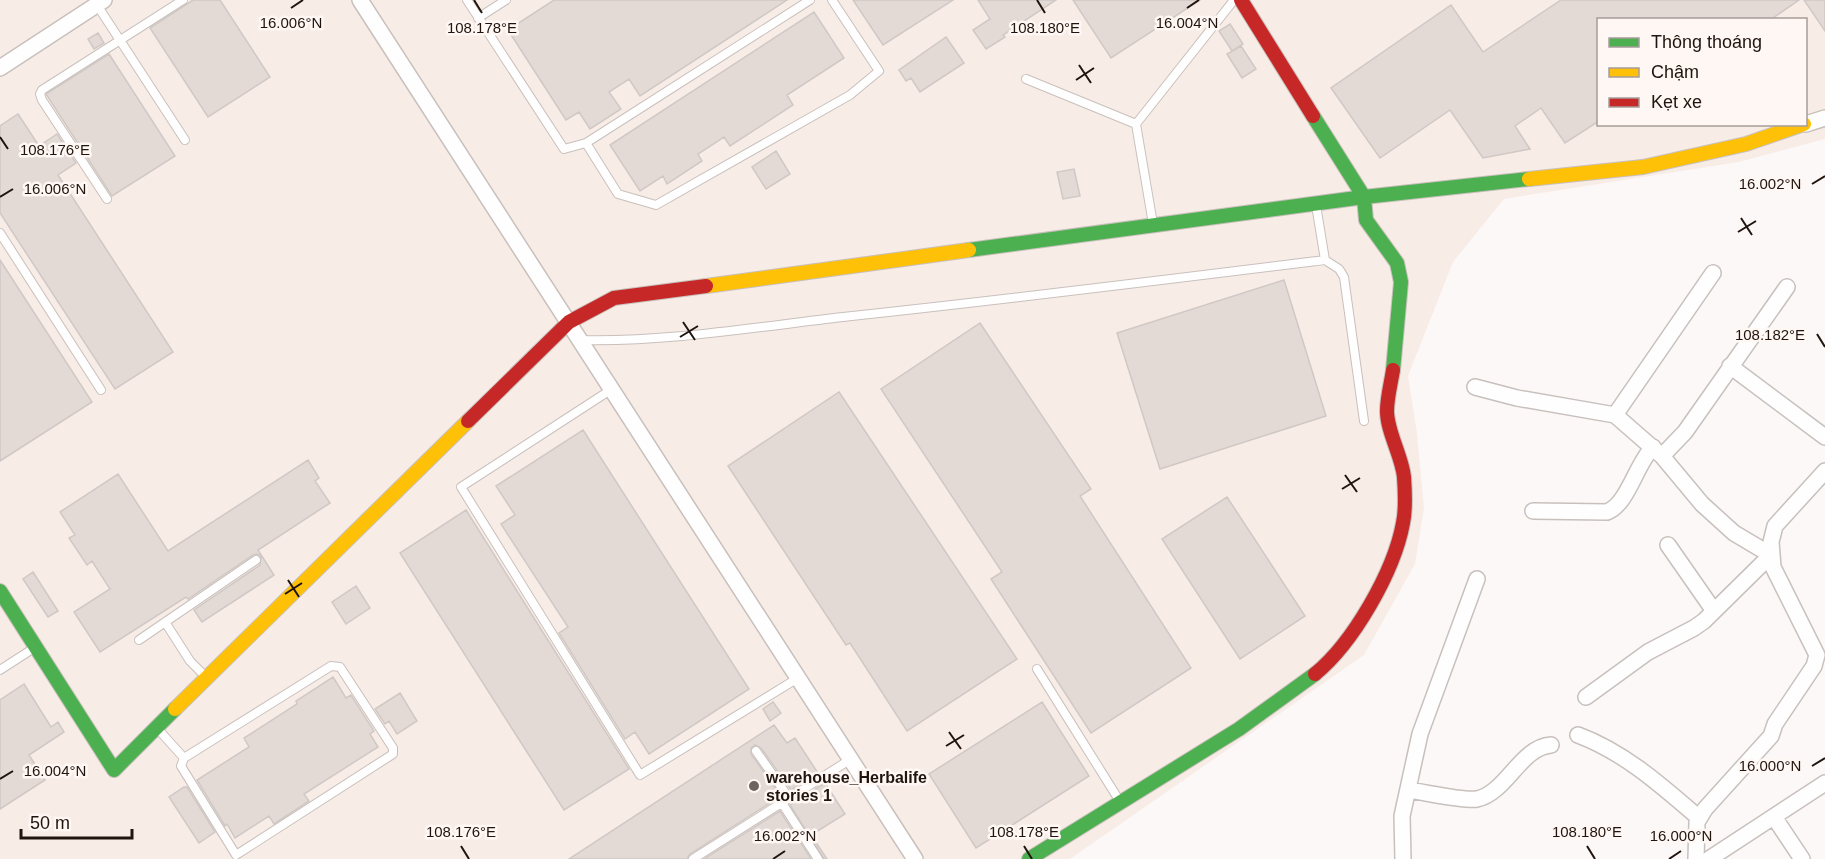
<svg xmlns="http://www.w3.org/2000/svg" width="1825" height="859" font-family="Helvetica,sans-serif">
<style>
.built{fill:#f8ece7;fill-rule:evenodd}
.building{fill:#e3dad6;stroke:#d0c8c4;stroke-width:1.5}
.lines{fill:none;stroke-linecap:round;stroke-linejoin:round}
.lane-casing{stroke:#c8c0bc;stroke-width:10}
.street-casing{stroke:#c8c0bc;stroke-width:18}
.fast-casing{stroke:#c8c0bc;stroke-width:16}
.slow-casing{stroke:#c8c0bc;stroke-width:16}
.jam-casing{stroke:#c8c0bc;stroke-width:16}
.lane{stroke:#fffefe;stroke-width:8}
.street{stroke:#fffefe;stroke-width:15}
.fast{stroke:#4caf50;stroke-width:14}
.slow{stroke:#ffc107;stroke-width:14}
.jam{stroke:#c62828;stroke-width:14}
.ticks{fill:none;stroke:#20140e;stroke-width:2}
.poi-dot{fill:#6d6460;stroke:#fff7f4;stroke-width:2}
.labels{text-anchor:middle;dominant-baseline:central;stroke-width:5;stroke-linejoin:round;paint-order:stroke}
.poi-label{font-size:16px;font-weight:bold;fill:#20140e;stroke:#fff7f4;text-anchor:start}
.ticks-label{font-size:15px;text-anchor:middle;fill:#20140e;stroke:#fff7f4;stroke-width:5;stroke-linejoin:round;paint-order:stroke}
</style>
<rect width="100%" height="100%" fill="#fcf8f7"/>
<path class="built" d="M0,0H1825V139L1739,162L1504,199L1453,262L1408,376L1417,433L1424,508L1415,564L1364,655L1070,859H0ZM1598,20H1806V124H1598Z"/>
<path class="building" d="M193,0H220L270,77L208,117L150,28Z
M554,0H787L640,96L629,79L609,92L621,109L590,129L579,112L566,120L508,30Z
M853,0H953L883,45Z
M978,0H1056L1003,35L1005,37L986,49L973,30L990,19Z
M1073,0H1200L1111,58Z
M1561,0H1799L1770,20H1599V121L1565,143L1541,108L1515,126L1530,149L1483,158L1450,110L1380,158L1331,88L1451,5L1483,52Z
M1804,0H1825V31Z
M814,12L844,58L787,95L793,105L730,146L724,137L698,154L702,161L667,184L663,176L640,191L610,145Z
M1230,24L1243,44L1232,51L1219,31Z
M98,33L104,43L94,49L88,39Z
M946,37L964,63L920,92L911,78L906,81L899,70Z
M1241,46L1256,69L1242,78L1227,54Z
M109,54L175,156L112,196L46,94Z
M18,114L39,146L57,134L76,163L58,175L173,352L115,389L0,213V126Z
M776,151L790,174L766,189L752,167Z
M1074,169L1080,196L1063,199L1057,172Z
M0,260L92,402L0,461Z
M1284,280L1326,416L1160,469L1117,333Z
M980,323L1091,489L1080,496L1191,668L1091,733L991,579L1002,572L881,389Z
M839,392L1017,659L907,731L850,643L846,645L728,466Z
M583,430L749,689L649,754L635,732L625,739L559,633L568,627L501,524L515,515L496,486Z
M308,460L319,478L315,481L330,503L258,550L274,575L202,622L194,610L260,565L261,557L258,554L253,555L188,599L186,597L100,652L74,612L110,589L92,561L87,565L69,538L75,535L60,512L118,474L168,551Z
M1227,497L1305,616L1240,659L1162,539Z
M466,510L629,769L564,810L400,553Z
M33,572L58,611L48,617L23,579Z
M356,586L370,608L346,624L332,602Z
M333,677L346,698L351,695L374,731L370,734L378,747L304,794L309,801L274,824L269,816L235,838L227,824L225,826L197,780L249,747L244,738L297,704L296,701Z
M24,684L51,727L58,722L64,732L29,755L45,780L0,809V700Z
M400,693L417,721L397,734L389,721L385,724L375,709Z
M773,702L781,713L770,721L763,709Z
M1042,702L1089,776L976,848L929,774Z
M774,725L787,743L795,738L818,773L791,790L761,748L755,745L751,748V754L781,796L690,854L687,859H569Z
M825,783L845,814L811,835L827,859H824L790,805Z
M184,787H187L215,832L199,843L169,797Z
M780,811L811,859H704Z"/>
<g class="lines">
<g class="lane-casing">
<path id="lane" d="M467,0L564,149L586,143L618,194L656,205L850,95L879,71L832,0
M97,5L185,140
M478,18L506,0
M1026,79L1136,124L1153,224
M1136,124L1234,0
M586,143L810,0
M107,199L42,100L40,94L42,90L183,0
M1316,205L1325,260L1339,269L1344,277L1364,421
M0,233L101,390
M580,340C668,342 756,327 843,317C1004,300 1164,280 1325,260
M612,389L461,487L640,775L798,678
M165,622L190,661L205,676
M139,640L256,560
M331,666L340,667L393,748V754L236,855L181,766L184,758Z
M1037,669L1119,800
M0,670L34,648
M157,728L184,758
M756,751L789,798
M782,803L818,859
M693,859L851,759"/>
</g>
<g class="street-casing">
<path id="street" d="M360,0L915,859
M0,68L104,0
M1806,124L1825,118
M1730,366L1825,437
M1475,387L1517,398L1615,415L1662,456L1702,504L1734,533L1771,555L1704,621L1694,628L1648,652L1586,697
M1615,415L1713,273
M1662,456L1685,432L1787,287
M1533,511L1607,512C1628,504 1636,464 1653,447
M1668,545L1714,611
M1578,735C1624,752 1662,786 1699,818
M1408,790C1424,792 1463,801 1477,799C1506,793 1521,747 1551,745
M1774,817L1802,859
M1403,859L1402,816L1420,734L1477,579
M1696,859L1697,822L1705,809L1771,736L1775,724L1814,666L1817,655L1773,567L1771,542L1775,526L1825,471
M1709,859L1825,783"/>
</g>
<g class="fast-casing">
<path id="fast" d="M1313,116L1364,197L1366,220L1397,263L1401,282L1393,370
M969,250L1364,197L1529,179
M0,591L114,770L175,709
M1029,859L1239,729L1315,674"/>
</g>
<g class="slow-casing">
<path id="slow" d="M1529,179L1643,167L1746,144L1804,124
M706,286L969,250
M175,709L468,421"/>
</g>
<g class="jam-casing">
<path id="jam" d="M1241,0L1313,116
M468,421L569,322L614,298L706,286
M1315,674C1353,643 1394,572 1403,523C1406,509 1405,491 1404,477C1402,456 1387,432 1387,411C1387,398 1391,383 1393,370"/>
</g>
<use href="#lane" class="lane"/>
<use href="#street" class="street"/>
<use href="#fast" class="fast"/>
<use href="#slow" class="slow"/>
<use href="#jam" class="jam"/>
</g>
<path class="ticks" d="M474,0L482,13M1037,0L1045,13M291,8L303,0M1187,8L1199,0M1079,65L1091,83M1076,80L1094,68M0,137L8,149M1812,184L1825,176M0,197L13,189M1741,218L1752,235M1738,232L1756,221M683,322L695,340M1817,334L1825,347M680,337L698,326M1345,475L1357,492M1342,489L1360,478M288,580L299,597M285,594L302,583M949,732L961,749M946,746L964,735M1812,766L1825,758M0,779L13,771M461,846L469,859M1024,846L1032,859M1587,846L1595,859M773,859L785,851M1669,859L1681,851"/>
<circle class="poi-dot" cx="754" cy="786" r="6"/>
<g class="labels">
<g class="poi-label">
<text x="766" y="777">warehouse_Herbalife<tspan x="766" dy="18">stories 1</tspan></text>
</g>
</g>
<g class="ticks-label">
<text x="291" y="28">16.006°N</text>
<text x="1187" y="28">16.004°N</text>
<text x="1045" y="33">108.180°E</text>
<text x="482" y="33">108.178°E</text>
<text x="55" y="155">108.176°E</text>
<text x="1770" y="189">16.002°N</text>
<text x="55" y="194">16.006°N</text>
<text x="1770" y="340">108.182°E</text>
<text x="1770" y="771">16.000°N</text>
<text x="55" y="776">16.004°N</text>
<text x="461" y="837">108.176°E</text>
<text x="1024" y="837">108.178°E</text>
<text x="1587" y="837">108.180°E</text>
<text x="785" y="841">16.002°N</text>
<text x="1681" y="841">16.000°N</text>
</g>
<rect x="1597" y="18" width="210" height="108" fill="#fff7f4" stroke="#a69c98" stroke-width="1.5"/>
<rect x="1609" y="38" width="30" height="9" fill="#4caf50" stroke="#a69c98" stroke-width="1.5"/>
<text x="1651" y="48" font-size="18" fill="#20140e">Thông thoáng</text>
<rect x="1609" y="68" width="30" height="9" fill="#ffc107" stroke="#a69c98" stroke-width="1.5"/>
<text x="1651" y="78" font-size="18" fill="#20140e">Chậm</text>
<rect x="1609" y="98" width="30" height="9" fill="#c62828" stroke="#a69c98" stroke-width="1.5"/>
<text x="1651" y="108" font-size="18" fill="#20140e">Kẹt xe</text>
<path d="M21 829v9h111v-9" fill="none" stroke="#20140e" stroke-width="3"/>
<text x="30" y="829" font-size="18" fill="#20140e" stroke="#fff7f4" stroke-width="4.5" paint-order="stroke">50 m</text>
</svg>
